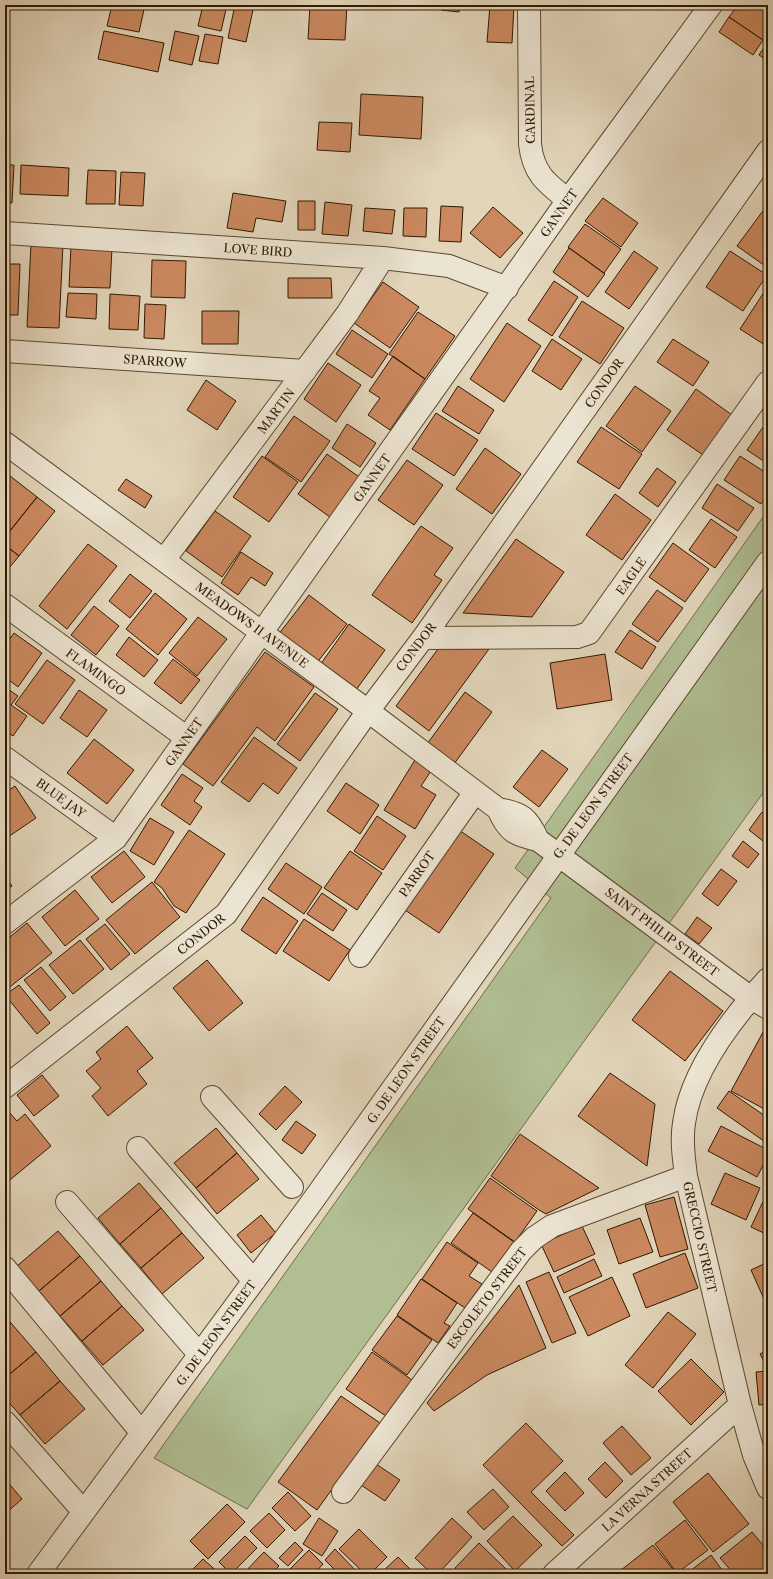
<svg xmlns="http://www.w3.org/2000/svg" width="773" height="1579" font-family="'Libre Caslon Text',serif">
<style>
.green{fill:#b0be92;stroke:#706c49}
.building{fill:#cb885f;stroke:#2f1a00}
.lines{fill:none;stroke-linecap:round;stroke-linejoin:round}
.minor-casing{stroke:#5c492e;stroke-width:24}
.minor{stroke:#ece4d2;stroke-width:22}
.labels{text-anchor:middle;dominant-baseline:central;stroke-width:3.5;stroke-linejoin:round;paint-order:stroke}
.street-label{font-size:12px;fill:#2f1a00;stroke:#ece4d2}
</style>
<rect width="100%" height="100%" fill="#e2d5ba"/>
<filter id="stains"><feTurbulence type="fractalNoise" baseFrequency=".005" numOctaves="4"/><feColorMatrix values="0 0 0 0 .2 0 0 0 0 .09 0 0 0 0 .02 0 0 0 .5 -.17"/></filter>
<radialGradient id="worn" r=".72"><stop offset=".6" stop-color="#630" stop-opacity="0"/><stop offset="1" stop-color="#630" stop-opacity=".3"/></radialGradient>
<path class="green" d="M768,510V786L247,1509L154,1458L551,898L515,868Z"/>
<path class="building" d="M112,5H145L139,32L107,26Z
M203,5H227L221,31L198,26Z
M235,5H254L246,42L228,38Z
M310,5H347L345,40L308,39Z
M441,5H460L459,12L441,10Z
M490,5H514L512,43L487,42Z
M738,5H768V33L763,40L729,17Z
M729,17L763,40L753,55L719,32Z
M104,31L164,43L158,72L98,59Z
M175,31L199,36L192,65L169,60Z
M205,34L223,37L218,64L199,61Z
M768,41V61L759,55Z
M361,94L423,97L421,139L359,135Z
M319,122L352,123L350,152L317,150Z
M5,165H14L12,203L5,202Z
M21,165L69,168L68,196L20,194Z
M88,170L116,171L115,204H86Z
M121,172L145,173L143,206L119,205Z
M233,193L286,201L282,222L256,218L253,232L227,228Z
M603,198L638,223L621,247L585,221Z
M298,201H315V230H298Z
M325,202L352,205L348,236L322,234Z
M768,204V268L737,246Z
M441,206L463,207L461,242L439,241Z
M493,207L523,233L500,258L470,233Z
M365,208L395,210L392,234L363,231Z
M404,208H427L426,237L403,236Z
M585,224L621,249L604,273L568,247Z
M31,243L63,244L59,328L27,327Z
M71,246L112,248L110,288L69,287Z
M569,248L605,274L588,297L553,272Z
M634,251L658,268L629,309L605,292Z
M730,251L767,275L743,311L706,287Z
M152,260L186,261L185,298L151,297Z
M5,264H20L18,315H5Z
M288,278H331L332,298H288Z
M554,281L578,297L552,336L528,320Z
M383,282L419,307L390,348L354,323Z
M768,286V347L740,329Z
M68,293L97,294L96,319L66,317Z
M110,294L140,296L138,330L109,329Z
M582,301L624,328L600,364L559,337Z
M145,304L166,305L164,339L144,338Z
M202,311H239L238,344H202Z
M418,312L455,336L425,379L389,354Z
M507,323L541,346L504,402L470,379Z
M352,330L388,354L372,378L336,354Z
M552,339L582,359L561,390L532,371Z
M673,339L709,362L693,386L657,362Z
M393,356L425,379L390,430L368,415L380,398L369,391Z
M328,363L361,385L336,422L304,399Z
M206,380L236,401L217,430L187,410Z
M458,386L494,410L479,434L442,411Z
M635,386L671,411L642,452L606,426Z
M696,389L732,415L703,455L667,430Z
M436,413L478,440L454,476L412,449Z
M294,416L330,441L301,482L265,457Z
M347,424L376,443L360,467L332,448Z
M601,427L642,454L619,489L577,462Z
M763,427L768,430V464L747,450Z
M485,448L521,474L492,514L456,489Z
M327,454L362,479L334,520L298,494Z
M262,456L298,482L269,522L233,497Z
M740,456L768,474V493L761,504L724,480Z
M407,460L443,485L414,525L378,500Z
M657,468L676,482L658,507L639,493Z
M5,472L37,497L6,536L5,535Z
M126,479L152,496L145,508L118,490Z
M717,484L754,508L738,531L702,508Z
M615,494L651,520L622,560L586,535Z
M37,497L55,511L19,556L5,545V537Z
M215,511L251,536L222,577L186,551Z
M711,519L737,537L715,568L689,550Z
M421,526L453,548L434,575L442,580L412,623L372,595Z
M516,539L564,572L532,617L463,613Z
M673,543L709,569L685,602L649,577Z
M88,544L117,566L67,629L39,606Z
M5,545L19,556L5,573Z
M241,552L273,573L265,586L251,577L238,595L221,583Z
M130,574L152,591L130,618L109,601Z
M657,590L683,608L658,642L632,624Z
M155,593L187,619L158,655L126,629Z
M309,595L347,624L316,664L278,635Z
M94,606L119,626L96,655L71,635Z
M198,617L227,639L197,676L169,653Z
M349,624L385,650L356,690L320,665Z
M630,630L656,647L642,669L615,652Z
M14,633L42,653L18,687L5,677V646Z
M129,637L158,660L144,677L116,655Z
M438,649H489L429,731L396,706Z
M265,652L314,687L275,741L257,727L213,786L183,764Z
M605,654L612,700L557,709L550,663Z
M173,659L200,680L181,704L154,683Z
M47,660L75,680L43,724L15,704Z
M5,687L18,696L11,705L27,716L13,736L5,731Z
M79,690L107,710L87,737L60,718Z
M465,692L492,712L454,764L427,744Z
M315,693L338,709L300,761L277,744Z
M254,737L297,768L278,794L263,783L249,802L221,782Z
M94,739L134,770L107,804L67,773Z
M542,750L568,769L539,807L513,787Z
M415,760L431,771L421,786L436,795L415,829L384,810Z
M182,774L203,788L194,801L202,807L190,825L161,805Z
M346,783L379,805L360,834L327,811Z
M15,786L36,818L5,839V793Z
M762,812L768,817V845L749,830Z
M377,816L406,836L383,870L354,851Z
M150,818L174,832L154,865L130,851Z
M456,828L494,854L439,933L402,908Z
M189,830L225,854L186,913L174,906L162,888L154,882Z
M743,841L759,854L748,868L732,856Z
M124,851L145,877L112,903L91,877Z
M350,851L382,873L357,910L324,888Z
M286,863L322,887L304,914L268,889Z
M721,869L737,881L718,906L702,894Z
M5,876L12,886L5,890Z
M152,882L180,917L135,954L106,920Z
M75,890L99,919L65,946L42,917Z
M322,893L347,910L333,931L307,914Z
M263,897L298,921L276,954L241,930Z
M697,917L712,928L699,944L685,934Z
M304,919L350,950L329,981L283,951Z
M27,923L52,953L5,991V941Z
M105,924L130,954L111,970L86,939Z
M80,940L104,969L73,994L49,965Z
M207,960L243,1003L209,1031L173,988Z
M41,967L66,997L50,1011L24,980Z
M670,971L723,1011L685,1061L632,1020Z
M19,985L50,1023L37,1034L5,995Z
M768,1023V1111L731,1091Z
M127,1026L153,1058L137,1071L147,1084L108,1116L92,1096L101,1088L86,1071L101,1059L96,1052Z
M610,1073L655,1104L647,1166L578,1116Z
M42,1075L59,1096L34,1116L17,1095Z
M285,1086L302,1102L276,1130L259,1114Z
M729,1091L768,1118V1144L717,1108Z
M9,1112L17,1121L25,1114L51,1146L5,1184V1115Z
M296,1121L316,1135L302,1154L282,1140Z
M721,1126L768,1150V1156L757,1177L708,1151Z
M216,1128L237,1153L196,1188L174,1163Z
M520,1134L599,1188L546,1214L539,1210L491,1176Z
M237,1153L259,1179L217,1214L196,1188Z
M725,1173L760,1188L746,1220L711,1204Z
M490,1178L537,1211L515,1242L468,1209Z
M139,1183L161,1208L120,1244L98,1218Z
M768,1191V1235L751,1227Z
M674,1197L688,1249L660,1257L645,1205Z
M161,1208L182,1233L141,1268L120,1244Z
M473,1213L514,1242L492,1272L451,1243Z
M261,1215L276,1233L251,1253L237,1235Z
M640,1218L653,1252L619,1264L607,1230Z
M582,1226L595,1254L554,1272L541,1244Z
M58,1231L80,1256L39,1291L17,1266Z
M182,1233L204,1258L162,1294L141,1268Z
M447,1242L478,1263L469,1276L482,1284L465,1308L422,1279Z
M685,1253L698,1288L646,1308L633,1274Z
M80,1256L101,1281L60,1316L39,1291Z
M594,1259L602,1276L564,1293L557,1277Z
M768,1262V1308L751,1270Z
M549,1272L576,1333L552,1343L526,1282Z
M612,1277L630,1316L588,1336L569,1297Z
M421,1279L457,1303L444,1323L450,1326L438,1343L397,1315Z
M101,1281L122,1306L82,1341L60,1316Z
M519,1285L546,1348L487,1375L434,1411L427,1403Z
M122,1306L144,1330L103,1365L82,1341Z
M668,1312L696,1334L653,1388L625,1365Z
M397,1316L432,1340L407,1375L372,1350Z
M5,1317L11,1323L5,1328Z
M11,1323L36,1352L5,1378V1328Z
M768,1350V1369L760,1354Z
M36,1352L60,1381L20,1415L5,1398V1378Z
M372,1352L415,1382L386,1416L346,1389Z
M691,1359L724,1392L691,1425L658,1391Z
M768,1371V1404L759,1405L756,1372Z
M60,1381L85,1409L45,1444L20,1415Z
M341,1396L380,1423L317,1510L278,1482Z
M526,1423L563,1461L531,1492L574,1535L562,1546L483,1465Z
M622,1426L651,1458L631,1475L603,1443Z
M605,1462L623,1481L606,1498L588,1479Z
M376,1464L400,1480L385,1501L361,1485Z
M565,1472L584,1493L565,1511L546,1491Z
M708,1473L749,1524L713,1552L673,1502Z
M5,1479L22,1499L5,1514Z
M493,1489L509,1507L484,1530L467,1512Z
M288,1492L311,1516L295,1531L272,1508Z
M227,1504L245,1522L208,1559L190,1541Z
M269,1513L285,1530L267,1548L250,1531Z
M513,1516L542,1545L515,1571L487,1541Z
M319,1518L338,1531L322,1556L303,1544Z
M452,1518L472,1537L438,1574H432L415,1558Z
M685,1520L708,1550L677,1573L655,1544Z
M359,1529L387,1557L370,1574H365L339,1549Z
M752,1532L768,1551V1566L758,1574H734L720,1558Z
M245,1536L257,1548L231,1574L219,1562Z
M295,1542L303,1550L288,1566L279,1558Z
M479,1543L506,1569L501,1574H461L455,1568Z
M653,1545L676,1573L674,1574H616Z
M335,1549L356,1571L352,1574H339L325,1560Z
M309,1550L323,1564L314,1574H285Z
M264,1552L279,1566L271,1574H243Z
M711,1555L725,1574H686Z
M398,1557L415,1574H380Z
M203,1559L220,1574H199L193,1569Z
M607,1569L612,1574H601Z"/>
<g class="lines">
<g class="minor-casing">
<path id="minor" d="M529,5L530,144C533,173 546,183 568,200
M5,233L383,258L449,266L507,288
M5,351L305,371
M5,443L368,711L498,809C522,813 528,818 538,840
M164,560L347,314L383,258
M5,605L187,738
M423,638L577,637L589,633L768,382
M5,758L116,838
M498,809C508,832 515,835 538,840L751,998L768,1008
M5,923L116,838L568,200L711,5
M360,956L475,792
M768,979C733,1017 691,1071 684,1123C681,1141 684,1159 686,1176L740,1405L754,1455L768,1488
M5,1087L226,914L368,711L423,638L768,151
M212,1097L292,1187
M138,1148L254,1281
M67,1202L200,1355
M5,1268L142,1433
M5,1422L83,1511
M343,1492L521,1251L534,1238L552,1226L686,1176
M38,1574L309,1206L768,562
M554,1574L740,1405"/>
</g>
<use href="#minor" class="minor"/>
</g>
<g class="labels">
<g class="street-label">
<text transform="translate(530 110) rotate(-91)">CARDINAL</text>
<text transform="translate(559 213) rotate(-55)">GANNET</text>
<text transform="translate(258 250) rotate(4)">LOVE BIRD</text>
<text transform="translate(155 361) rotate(4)">SPARROW</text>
<text transform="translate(604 383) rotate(-55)">CONDOR</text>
<text transform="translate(276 411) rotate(-53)">MARTIN</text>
<text transform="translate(372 478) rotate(-55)">GANNET</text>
<text transform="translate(631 576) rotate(-55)">EAGLE</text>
<text transform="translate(252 625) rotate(36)">MEADOWS II AVENUE</text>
<text transform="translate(416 647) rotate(-53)">CONDOR</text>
<text transform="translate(96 672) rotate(36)">FLAMINGO</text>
<text transform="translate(184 742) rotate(-55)">GANNET</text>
<text transform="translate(61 798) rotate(36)">BLUE JAY</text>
<text transform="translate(593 806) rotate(-54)">G. DE LEON STREET</text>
<text transform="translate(417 874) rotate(-55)">PARROT</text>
<text transform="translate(662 932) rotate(37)">SAINT PHILIP STREET</text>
<text transform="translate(201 934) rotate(-39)">CONDOR</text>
<text transform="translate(406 1070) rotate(-55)">G. DE LEON STREET</text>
<text transform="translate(700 1237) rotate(77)">GRECCIO STREET</text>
<text transform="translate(487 1298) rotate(-53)">ESCOLETO STREET</text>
<text transform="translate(216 1333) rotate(-54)">G. DE LEON STREET</text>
<text transform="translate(647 1490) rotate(-42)">LA VERNA STREET</text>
</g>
</g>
<rect width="773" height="1579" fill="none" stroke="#e2d5ba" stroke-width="20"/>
<rect x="6" y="6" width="761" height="1567" fill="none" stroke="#2f1a00" stroke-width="2"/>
<rect x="10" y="10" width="753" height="1559" fill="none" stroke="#2f1a00"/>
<rect width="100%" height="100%" filter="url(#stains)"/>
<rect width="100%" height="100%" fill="url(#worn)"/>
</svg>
